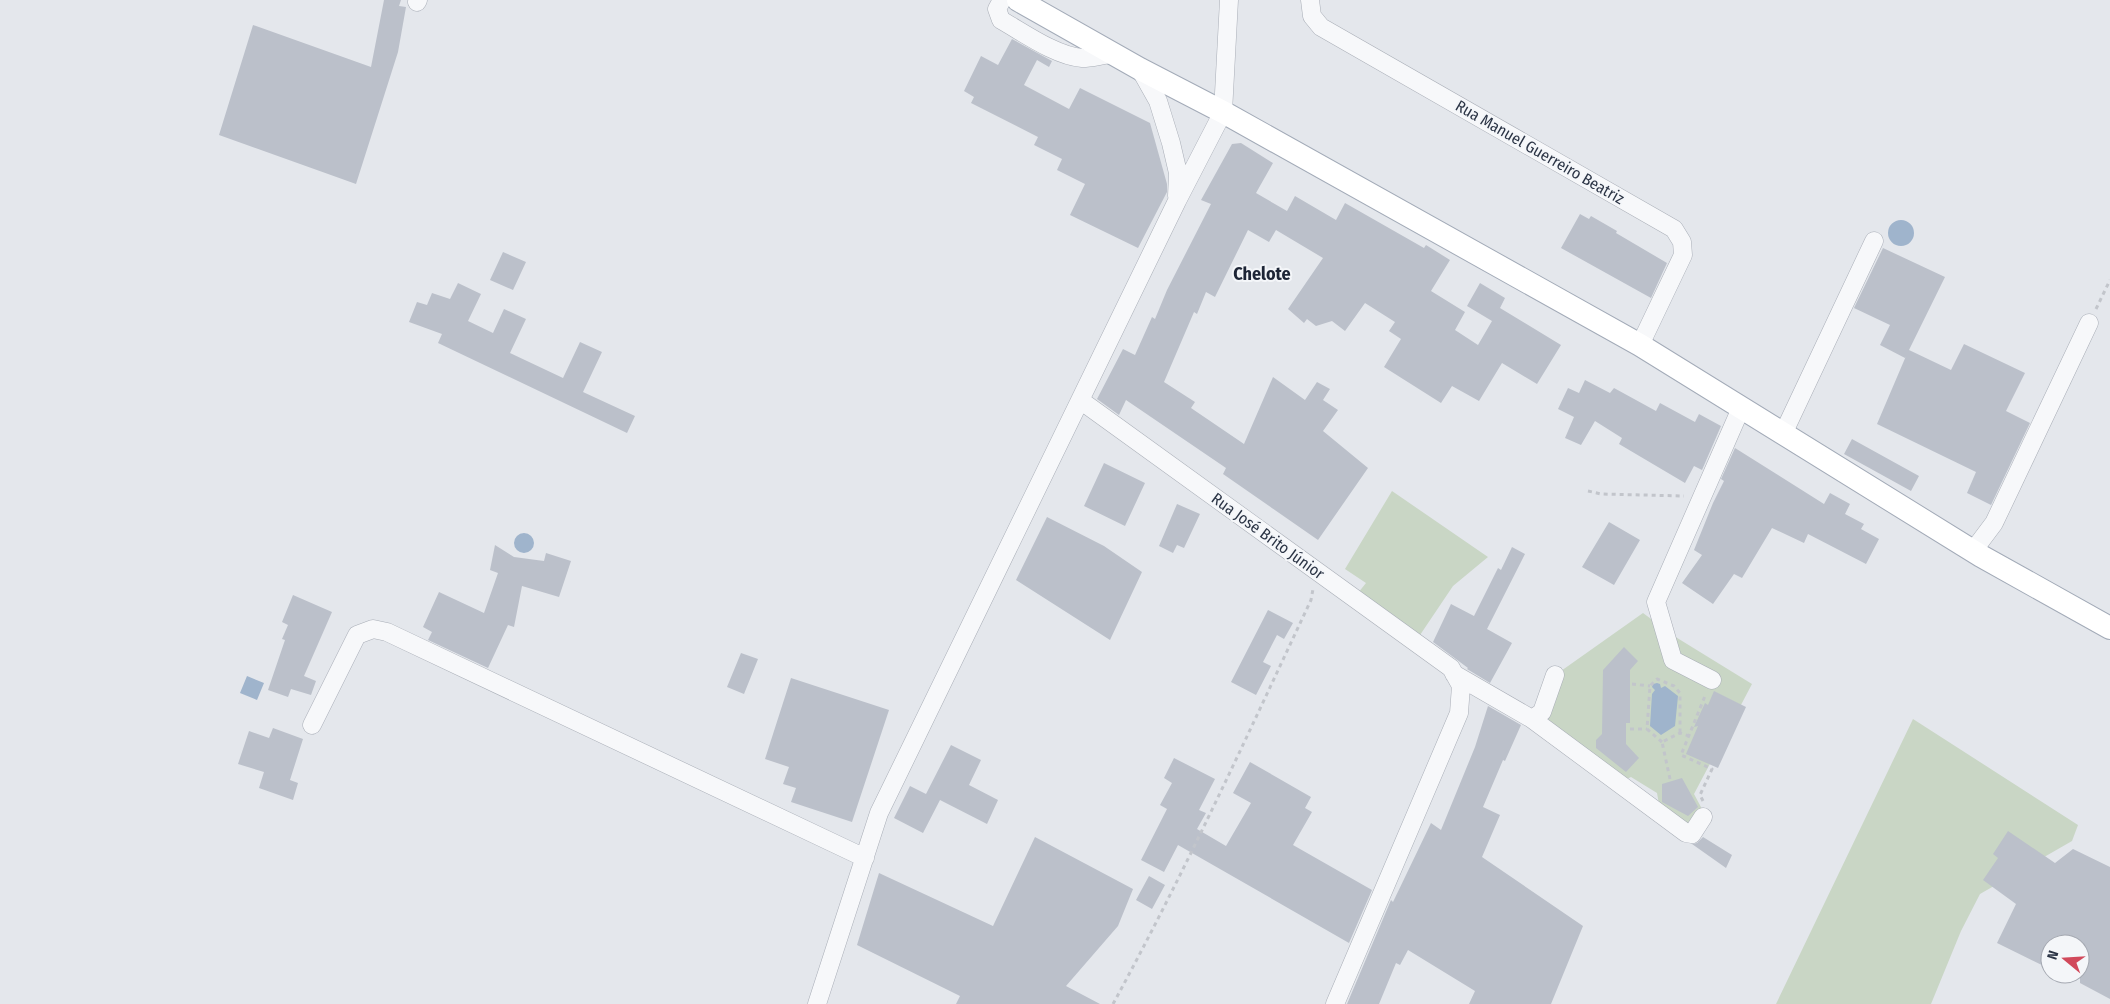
<svg xmlns="http://www.w3.org/2000/svg" width="2110" height="1004" font-family="'Fira Sans Condensed',sans-serif">
<style>
.green{fill:#c9d6c5}
.water{fill:#9fb4cc}
.building{fill:#bbc0ca}
.lines{fill:none;stroke-linecap:round;stroke-linejoin:round}
.minor-casing{stroke:#a9aeb7;stroke-width:19}
.major-casing{stroke:#a3abb8;stroke-width:24}
.path{stroke:#c2c5cb;stroke-width:3;stroke-dasharray:4 4;stroke-linecap:butt}
.minor{stroke:#f7f8fa;stroke-width:18}
.major{stroke:#fff;stroke-width:22}
.labels{text-anchor:middle;dominant-baseline:central;stroke-width:4;stroke-linejoin:round;paint-order:stroke}
.street-label{font-size:16px;fill:#2b3445;stroke:#f4f6f9}
.neighbourhood-label{font-size:18px;font-weight:bold;fill:#1d2536;stroke:#f4f6f9}
</style>
<rect width="100%" height="100%" fill="#e4e7ec"/>
<path class="green" d="M1392,491L1488,557L1453,586L1418,638L1358,593L1366,583L1345,569Z
M1643,613L1674,636L1752,684L1694,794L1702,809L1689,830L1660,810L1657,793L1631,777L1618,783L1548,723L1550,708L1561,671Z
M1913,719L2078,825L2072,841L1980,894L1961,931L1931,1004H1776Z"/>
<path class="water" d="M1888 233a13 13 0 1 1 26 0a13 13 0 1 1-26 0Z
M514 543a10 10 0 1 1 20 0a10 10 0 1 1-20 0Z
M247,676L264,683L257,700L240,693Z
M1657,683L1660,684L1661,688L1665,686L1678,696L1675,726L1661,735L1650,726L1652,694L1655,690L1652,687L1653,684Z"/>
<path class="building" d="M384,0H401L399,6L406,7L398,52L356,184L219,135L253,25L371,67Z
M1012,39L1052,61L1049,67L1037,60L1024,85L1069,109L1080,88L1150,123L1167,184V192L1138,248L1070,215L1085,184L1057,170L1062,159L1034,145L1038,137L971,103L974,97L964,91L981,56L998,65Z
M1241,143L1273,163L1256,193L1287,211L1295,196L1336,220L1345,203L1424,248L1426,245L1450,260L1431,291L1465,312L1455,330L1478,345L1492,321L1467,306L1480,283L1505,298L1500,308L1561,345L1537,384L1502,363L1479,401L1452,386L1441,403L1384,367L1401,339L1389,331L1395,322L1365,303L1345,331L1332,321L1316,326L1307,319L1304,323L1288,309L1323,258L1276,230L1269,242L1248,230L1215,297L1206,292L1197,314L1194,312L1164,382L1195,402L1191,408L1244,444L1273,377L1305,400L1317,382L1330,389L1323,400L1338,410L1323,431L1368,468L1318,540L1223,474L1226,468L1126,400L1119,415L1097,399L1123,349L1135,355L1152,317L1155,319L1167,290L1211,204L1201,200L1232,144Z
M1580,214L1589,219L1591,216L1617,231L1616,233L1667,263L1651,298L1561,248Z
M1883,248L1945,277L1909,350L1951,370L1964,344L2025,373L2006,411L2030,423L1991,505L1967,493L1976,472L1877,424L1906,356L1905,358L1880,345L1890,325L1854,308Z
M503,252L526,262L513,290L490,280Z
M458,283L481,294L468,321L493,333L504,309L526,319L510,353L563,378L580,342L602,352L583,392L635,416L627,433L438,343L442,334L409,322L417,302L427,305L432,293L450,299Z
M1585,380L1610,393L1614,388L1656,411L1660,403L1695,422L1699,414L1721,426L1702,470L1694,466L1685,483L1619,444L1622,438L1595,421L1581,445L1565,438L1574,417L1558,409L1568,388L1579,393Z
M1852,439L1919,476L1911,491L1844,454Z
M1735,448L1824,504L1830,493L1850,504L1845,514L1864,524L1861,529L1879,539L1866,564L1808,534L1804,543L1772,528L1742,578L1734,574L1713,604L1682,583L1702,555L1694,550L1713,503L1724,481L1721,479Z
M1104,463L1145,483L1125,526L1084,506Z
M1177,504L1200,514L1184,548L1177,545L1173,553L1159,546Z
M1047,517L1104,546L1142,572L1110,640L1016,580Z
M1609,522L1640,540L1614,585L1582,567Z
M495,545L514,557L544,561L546,553L571,561L559,597L522,586L514,627L508,625L488,668L428,640L432,632L423,627L439,592L484,613L498,573L490,570Z
M1512,547L1525,554L1487,629L1512,643L1490,683L1467,669L1468,668L1433,642L1451,604L1474,616L1498,568L1501,570Z
M293,595L332,612L304,676L316,681L311,695L291,689L288,697L268,690L285,640L282,639L288,625L282,622Z
M1268,610L1293,623L1284,639L1277,635L1263,662L1271,666L1256,695L1231,682Z
M1624,647L1638,661L1630,670V723H1626V744L1639,758L1626,772L1596,748V740L1602,734L1603,670Z
M741,653L758,659L744,694L727,687Z
M791,678L889,710L852,822L791,802L796,788L783,784L789,767L765,759Z
M1714,691L1746,707L1718,768L1686,754L1698,726L1694,727L1705,703L1708,705Z
M1488,706L1521,725L1505,761L1503,760L1483,807L1500,815L1482,857L1583,926L1551,1004H1469L1475,991L1408,950L1400,965L1396,963L1379,1004H1347L1391,900L1393,902L1431,823L1441,830L1475,747Z
M273,728L303,739L290,780L298,783L293,800L259,788L264,772L238,764L249,731L269,738Z
M951,745L981,760L969,785L998,800L987,824L940,800L923,833L894,818L910,786L926,794Z
M1174,758L1215,779L1199,810L1206,813L1197,829L1226,846L1251,803L1233,793L1250,762L1311,797L1305,808L1312,812L1293,845L1372,890L1349,943L1178,845L1164,872L1141,860L1167,809L1160,805L1172,783L1164,778Z
M1682,778L1698,807L1688,816L1662,802V784Z
M2008,831L2055,863L2073,849L2110,867V999L2080,983V944H2050V969L1997,943L2016,904L1983,880L1998,858L1993,854Z
M1035,837L1133,889L1118,926L1066,986L1100,1004H956L960,996L857,945L879,873L993,926Z
M1703,837L1732,855L1726,868L1692,844L1697,843Z
M1149,876L1165,885L1152,909L1136,900Z"/>
<g class="lines">
<g class="minor-casing">
<path id="minor" d="M1002,0L997,9L1001,20C1024,33 1056,56 1082,58C1087,59 1106,54 1113,54
M1310,0L1312,16L1321,27L1674,229L1682,242L1683,255L1640,345
M417,2L418,0
M1140,69L1158,101L1171,143L1178,173L1177,196
M1080,400L1451,668L1461,686L1459,713L1335,1004
M1783,434L1874,241
M1973,551L1994,523L2089,323
M1454,674L1532,719L1686,833L1692,834L1703,817
M1712,680L1673,660L1656,602L1741,408
M1532,719L1542,712L1555,675
M312,725L357,635L373,629L387,632L865,858
M817,1004L879,813L1177,201L1223,112L1229,0"/>
</g>
<g class="major-casing">
<path id="major" d="M1018,0L1140,69L1223,112L1640,345L1981,556L2110,628"/>
</g>
<path class="path" d="M2096,309L2110,280
M1588,491L1601,494L1684,496
M1632,684L1650,686
M1630,729H1647
M1662,742L1647,729L1650,686L1657,679L1674,686L1680,693V733
M1670,779L1662,742L1680,733L1689,736
M1703,801L1700,795L1712,769L1681,755L1705,696
M1113,1004C1185,872 1247,736 1311,600L1313,589"/>
<use href="#minor" class="minor"/>
<use href="#major" class="major"/>
</g>
<g class="labels">
<g class="street-label">
<text transform="translate(1540 152) rotate(30)">Rua Manuel Guerreiro Beatriz</text>
<text transform="translate(1268 536) rotate(36)">Rua José Brito Júnior</text>
</g>
<g class="neighbourhood-label">
<text x="1262" y="274">Chelote</text>
</g>
</g>
<g transform="translate(2065 959) rotate(288)"><circle r="24" fill="#f4f6f9" stroke="#a4a8b1"/>
<path d="M0-4L9 19L0 12L-9 19Z" fill="#d1495b"/>
<text y="-8" font-size="14" font-weight="bold" text-anchor="middle" fill="#2b3445">N</text>
</g>
</svg>
